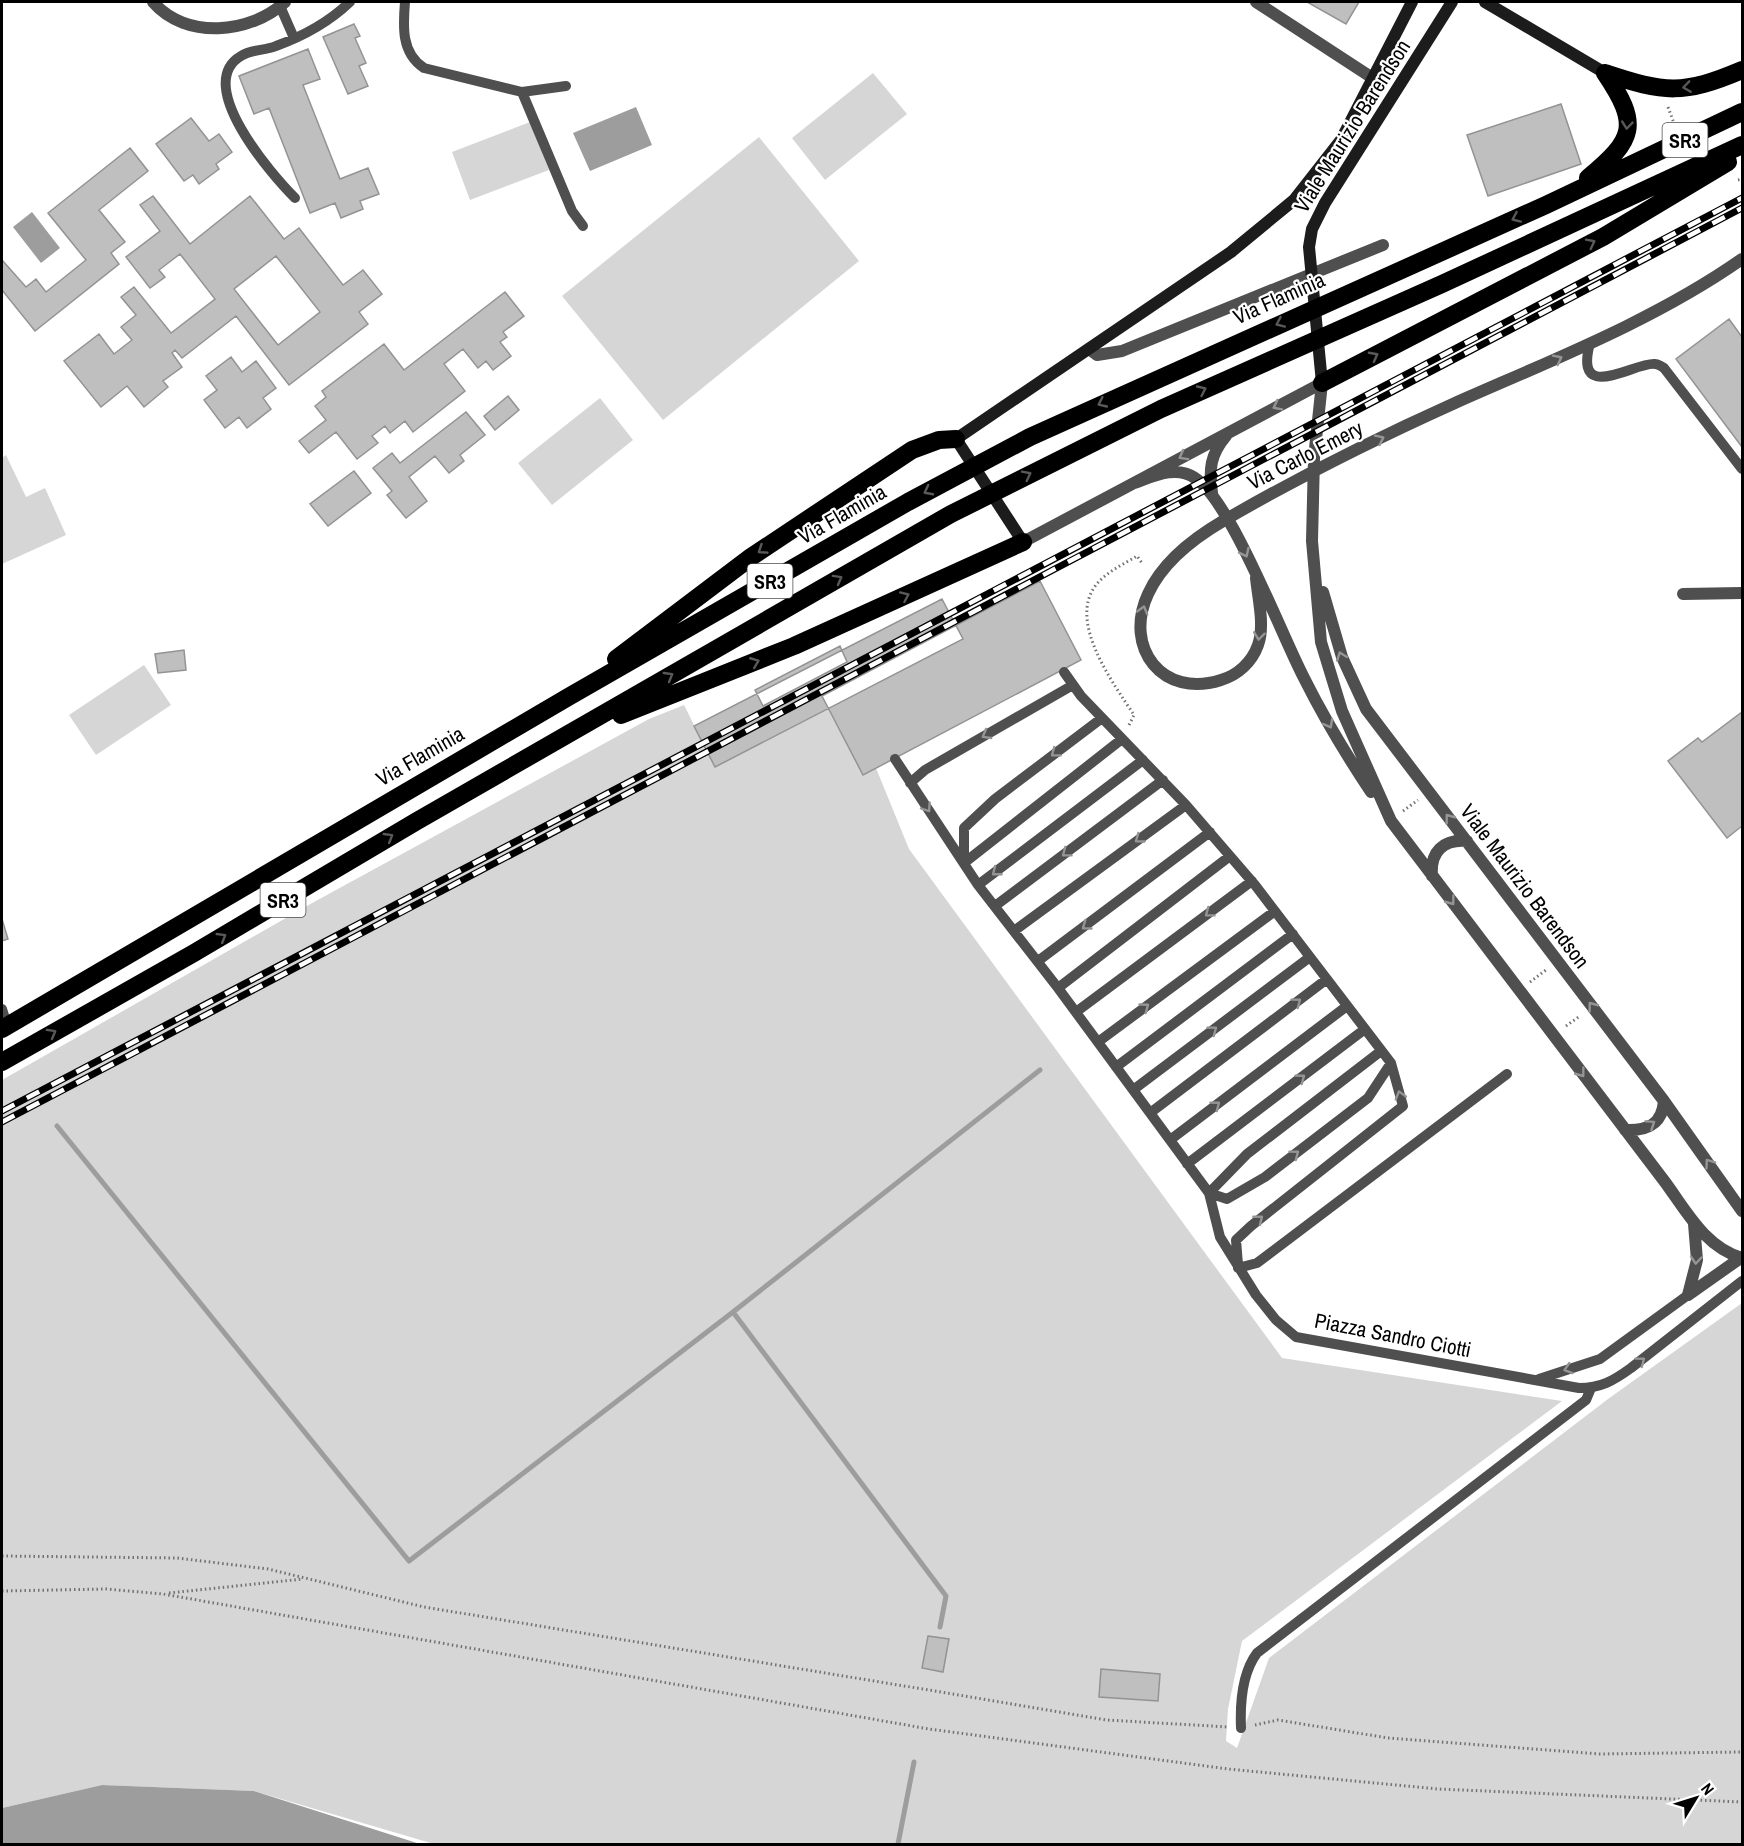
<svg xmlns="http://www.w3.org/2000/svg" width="1744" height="1846" font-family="'Archivo Narrow',sans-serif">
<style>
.green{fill:#d6d6d6}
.water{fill:#9d9d9d}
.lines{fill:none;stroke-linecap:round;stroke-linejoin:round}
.stream{stroke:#9d9d9d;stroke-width:5}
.building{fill:#bfbfbf;stroke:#939393;stroke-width:1.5;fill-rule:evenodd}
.path{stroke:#717171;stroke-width:3;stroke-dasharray:1.5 3;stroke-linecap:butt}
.lane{stroke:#4f4f4f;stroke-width:10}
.street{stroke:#4f4f4f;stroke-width:12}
.secondary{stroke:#1c1c1c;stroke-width:12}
.highway{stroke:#000;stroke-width:18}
.rail-casing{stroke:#000;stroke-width:7}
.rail{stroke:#fff;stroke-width:4.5;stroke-dasharray:14;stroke-linecap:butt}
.oneway{stroke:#595959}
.oneway2{stroke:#959595}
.labels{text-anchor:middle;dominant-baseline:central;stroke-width:4.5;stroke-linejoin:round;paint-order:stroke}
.shield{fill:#fff;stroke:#4c4c4c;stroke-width:1.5}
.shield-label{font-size:20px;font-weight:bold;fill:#000}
.street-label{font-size:21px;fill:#000;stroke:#fff}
</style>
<rect width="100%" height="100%" fill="#fff"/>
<path class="green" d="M873,73L907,114L825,180L792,138Z
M530,122L549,170L470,200L452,152Z
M759,137L859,261L663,420L562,296Z
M600,398L633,440L552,505L518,463Z
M6,455L26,497L45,488L66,535L2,564V458Z
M144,665L171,705L96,755L69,715Z
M684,705L715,767L828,709L863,775L876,768L909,849L1282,1358L1562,1401L1242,1641L1228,1709L1226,1741L1237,1748L1269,1658L1608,1399L1742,1303V1844H434L254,1791L102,1785L2,1808V1080L314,902L649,719Z"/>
<path class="water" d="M636,107L652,145L590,171L573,133Z
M32,212L60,248L41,263L13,227Z
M102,1785L254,1791L420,1844H2V1808Z"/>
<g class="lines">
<path class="stream" d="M57,1126L409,1561L733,1312
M940,1627L946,1596L733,1312L1040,1070
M898,1844L914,1762"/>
</g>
<path class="building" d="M1307,2H1359L1346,24Z
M354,24L360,36L355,38L366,63L359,66L368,86L348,94L323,37Z
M308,49L320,79L303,85L340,179L368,168L379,194L360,201L363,209L341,218L335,203L310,213L269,108L254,114L239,76Z
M1561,104L1581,164L1488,196L1467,135Z
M191,118L209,141L219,134L232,152L216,164L219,169L199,184L193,175L184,181L156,144Z
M130,148L148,171L99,210L125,242L111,253L119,264L35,331L2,290V260L26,287L36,279L46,292L86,260L48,213Z
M153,196L190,244L250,196L284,239L299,228L343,285L363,270L382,294L359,312L368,324L289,385L236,316L182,358L175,350L172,353L182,367L163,381L168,387L144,407L127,386L101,407L64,361L99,334L114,354L132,340L121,327L136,315L121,297L134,287L171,333L215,299L180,254L159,270L165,277L150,288L126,257L160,231L140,205ZM276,256L320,312L278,345L234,289Z
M505,292L524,316L503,332L507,337L500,342L511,356L493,370L486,361L478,368L463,349L444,364L465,391L413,432L405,421L390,433L385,426L372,436L378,443L357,459L336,432L309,453L299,441L326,420L315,406L326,397L322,391L384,344L404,370Z
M1729,319L1742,337V447L1676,359Z
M231,357L242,372L256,361L276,388L263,398L271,409L247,428L239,417L225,428L204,400L217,390L206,376Z
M508,396L519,410L495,430L484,416Z
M466,412L485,435L460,455L464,461L449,473L435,456L409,477L427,501L406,518L387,495L392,491L373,468L392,453L400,463Z
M354,471L371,493L328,526L310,504Z
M1040,581L1081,660L863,775L822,696Z
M942,599L963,639L715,767L694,726Z
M840,646L847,662L763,706L755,690Z
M184,650L186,670L158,673L155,654Z
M1742,712V826L1727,838L1668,761L1698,738L1702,742Z
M2,919L8,939L2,941Z
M928,1636L949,1639L943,1672L922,1668Z
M1101,1669L1160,1674L1158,1701L1099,1697Z"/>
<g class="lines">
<path class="path" d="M1668,107L1675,126
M1738,180L1742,179
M1129,725L1134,715C1114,684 1067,622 1096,585C1106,572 1124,564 1137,556L1142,563
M1403,811L1418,800
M1530,982L1546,970
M1566,1026L1580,1016
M2,1556L177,1558L268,1569L424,1607L953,1694L1107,1720L1228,1727
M2,1591L106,1589L163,1594L929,1729L1228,1769L1438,1789L1742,1802
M169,1593L303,1579
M1255,1725L1278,1720L1388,1738L1600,1754L1742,1752"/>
<path class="lane" d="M405,2C403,26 401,53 424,68L522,92L566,86
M280,6L294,38
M522,92L572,211L583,226
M295,198C271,174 193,84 241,56C251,49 264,51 276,46C304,36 329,22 350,2
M1590,343C1573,406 1636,361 1655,364C1658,364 1661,366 1664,368L1742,469
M1064,672L1081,696L1186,805L1255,885L1391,1063L1403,1106L1251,1226L1236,1240L1238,1265
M895,759L978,885L1058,988L1209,1193L1220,1237L1256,1295L1276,1320L1296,1337L1579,1388C1601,1388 1613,1381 1631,1368L1742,1281
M910,783L925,770L1073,685
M964,861V828L995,799L1102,718
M964,863L1122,739
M978,885L1143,760
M995,906L1163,780
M1014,931L1186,805
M1038,961L1210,832
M1058,988L1230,856
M2,1009L7,1025
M1076,1012L1252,881
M1098,1042L1275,911
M1116,1067L1293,934
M1133,1090L1310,957
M1150,1113L1327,979
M1170,1140L1347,1006
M1187,1164L1365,1029
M1209,1193L1227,1199L1265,1177L1368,1098L1391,1063
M1209,1193L1247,1154L1381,1051
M1238,1268L1257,1263L1507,1074
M1539,1379L1600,1359L1688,1295
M1241,1728C1240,1704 1242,1673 1257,1653L1586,1400L1591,1388"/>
<path class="street" d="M153,2C186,40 250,34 285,2
M1256,2L1371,77
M1089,349L1097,355L1122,351L1383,245
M1322,383L1314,458L1312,541L1321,642L1342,711L1391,821L1665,1182C1687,1212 1705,1247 1742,1258
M1134,483C1154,476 1176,465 1195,478C1231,501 1281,634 1304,678C1324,718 1347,756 1371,792
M1212,493C1209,469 1210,455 1226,436
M1023,542L1322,383
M1256,578C1258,598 1265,626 1258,645C1252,662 1238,675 1221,680C1163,699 1123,648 1148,594C1162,563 1194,538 1223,521C1297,478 1375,439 1455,403C1552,360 1655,320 1742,259
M1323,592L1342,657L1366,709L1664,1101L1742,1211
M1683,594L1742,593
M1432,876C1430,852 1443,839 1467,841
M1625,1130C1647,1131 1662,1125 1664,1101
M1688,1295L1697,1260L1694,1224
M1688,1295L1742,1257"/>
<path class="secondary" d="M1485,2L1605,73
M1322,383L1309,247L1312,229L1325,203L1452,2
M1023,542L956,439L1231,252L1294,200L1341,140L1412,2"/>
<path class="highway" d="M1605,73C1665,93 1683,95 1742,70
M1588,178C1635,139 1640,125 1605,73
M1322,383L1603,237L1728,162
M616,659L751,557L912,450L939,440L956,439
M621,715L794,646L1023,542
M2,1029L570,696L908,502L1030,437L1546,205L1742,112
M2,1062L194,953L417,821L951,514L1161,409L1442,284L1742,145"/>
<g class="rail-casing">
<path id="rail" d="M2,1111L1742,198
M2,1122L1742,208"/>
</g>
<use href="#rail" class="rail"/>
</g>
<defs><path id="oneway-chevron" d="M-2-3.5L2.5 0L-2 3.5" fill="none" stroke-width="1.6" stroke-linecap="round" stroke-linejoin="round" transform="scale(1.5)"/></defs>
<g class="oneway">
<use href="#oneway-chevron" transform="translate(1687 87) rotate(172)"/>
<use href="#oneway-chevron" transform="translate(1627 125) rotate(96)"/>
<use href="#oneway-chevron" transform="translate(1516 218) rotate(156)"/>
<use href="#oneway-chevron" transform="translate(1591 243) rotate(-27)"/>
<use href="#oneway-chevron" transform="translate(1280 323) rotate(156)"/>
<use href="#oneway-chevron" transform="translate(1374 356) rotate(-28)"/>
<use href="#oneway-chevron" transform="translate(1202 390) rotate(-25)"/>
<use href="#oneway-chevron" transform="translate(1102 403) rotate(155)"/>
<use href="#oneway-chevron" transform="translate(1027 475) rotate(-27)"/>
<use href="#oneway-chevron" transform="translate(928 491) rotate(152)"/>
<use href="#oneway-chevron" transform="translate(762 550) rotate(146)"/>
<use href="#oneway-chevron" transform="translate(838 579) rotate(-29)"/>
<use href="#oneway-chevron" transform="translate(905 596) rotate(-24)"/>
<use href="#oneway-chevron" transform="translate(755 662) rotate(-22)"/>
<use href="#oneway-chevron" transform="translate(669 676) rotate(-30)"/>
<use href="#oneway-chevron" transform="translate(389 837) rotate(-31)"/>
<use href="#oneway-chevron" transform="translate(222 937) rotate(-31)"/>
<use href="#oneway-chevron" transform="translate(52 1033) rotate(-29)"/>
</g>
<g class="oneway2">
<use href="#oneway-chevron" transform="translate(1558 359) rotate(-27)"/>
<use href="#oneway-chevron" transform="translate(1277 406) rotate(153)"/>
<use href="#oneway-chevron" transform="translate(1380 439) rotate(-26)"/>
<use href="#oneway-chevron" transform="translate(1183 456) rotate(151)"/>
<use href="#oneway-chevron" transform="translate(1245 553) rotate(64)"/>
<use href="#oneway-chevron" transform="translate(1143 610) rotate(-74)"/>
<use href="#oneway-chevron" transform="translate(1259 636) rotate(97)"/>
<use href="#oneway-chevron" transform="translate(1341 656) rotate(-111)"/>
<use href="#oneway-chevron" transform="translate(1329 724) rotate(61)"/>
<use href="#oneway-chevron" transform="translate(986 735) rotate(150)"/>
<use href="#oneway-chevron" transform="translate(1055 753) rotate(143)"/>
<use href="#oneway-chevron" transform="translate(927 808) rotate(56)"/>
<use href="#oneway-chevron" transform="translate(1449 818) rotate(-127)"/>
<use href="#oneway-chevron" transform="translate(1139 839) rotate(144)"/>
<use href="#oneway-chevron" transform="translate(1066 853) rotate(143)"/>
<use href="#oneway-chevron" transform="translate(996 872) rotate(142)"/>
<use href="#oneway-chevron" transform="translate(1451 901) rotate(53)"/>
<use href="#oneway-chevron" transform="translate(1209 913) rotate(143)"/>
<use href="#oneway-chevron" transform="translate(1086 926) rotate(144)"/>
<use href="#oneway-chevron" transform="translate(1297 1002) rotate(-37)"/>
<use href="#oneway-chevron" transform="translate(1592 1006) rotate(-127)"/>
<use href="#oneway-chevron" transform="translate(1145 1007) rotate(-36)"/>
<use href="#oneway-chevron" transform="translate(1213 1030) rotate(-37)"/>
<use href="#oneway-chevron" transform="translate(1581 1073) rotate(53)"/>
<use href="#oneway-chevron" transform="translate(1301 1078) rotate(-37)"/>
<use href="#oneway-chevron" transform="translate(1400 1095) rotate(-106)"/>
<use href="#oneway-chevron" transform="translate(1216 1105) rotate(-37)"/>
<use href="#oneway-chevron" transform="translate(1651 1124) rotate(-34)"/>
<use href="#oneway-chevron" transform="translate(1295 1154) rotate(-37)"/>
<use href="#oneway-chevron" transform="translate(1709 1163) rotate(-125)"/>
<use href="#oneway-chevron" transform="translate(1259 1219) rotate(-39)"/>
<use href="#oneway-chevron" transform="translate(1696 1260) rotate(95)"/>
<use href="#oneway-chevron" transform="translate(1641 1361) rotate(-37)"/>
<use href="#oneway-chevron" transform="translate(1568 1369) rotate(162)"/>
</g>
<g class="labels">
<g class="shield">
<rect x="1662.5" y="123" width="45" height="34" rx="4.5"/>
<rect x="747.5" y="564" width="45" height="34" rx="4.5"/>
<rect x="260.5" y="883" width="45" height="34" rx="4.5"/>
</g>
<g class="shield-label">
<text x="1685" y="140">SR3</text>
<text x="770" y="581">SR3</text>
<text x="283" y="900">SR3</text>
</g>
<g class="street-label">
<text transform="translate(1352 126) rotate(-58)">Viale Maurizio Barendson</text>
<text transform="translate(1279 298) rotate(-24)">Via Flaminia</text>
<text transform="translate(1305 455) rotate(-27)">Via Carlo Emery</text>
<text transform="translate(842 514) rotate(-30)">Via Flaminia</text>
<text transform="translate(420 756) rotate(-30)">Via Flaminia</text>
<text transform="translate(1525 886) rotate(53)">Viale Maurizio Barendson</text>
<text transform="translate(1393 1335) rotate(11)">Piazza Sandro Ciotti</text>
</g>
</g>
<rect width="1744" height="1846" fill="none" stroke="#000000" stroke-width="6"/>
<g transform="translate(1696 1798) rotate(52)" stroke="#ffffff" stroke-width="4.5" paint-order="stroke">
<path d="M0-4.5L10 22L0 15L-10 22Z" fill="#000000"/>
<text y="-9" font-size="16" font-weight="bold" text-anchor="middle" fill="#000000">N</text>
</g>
</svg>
